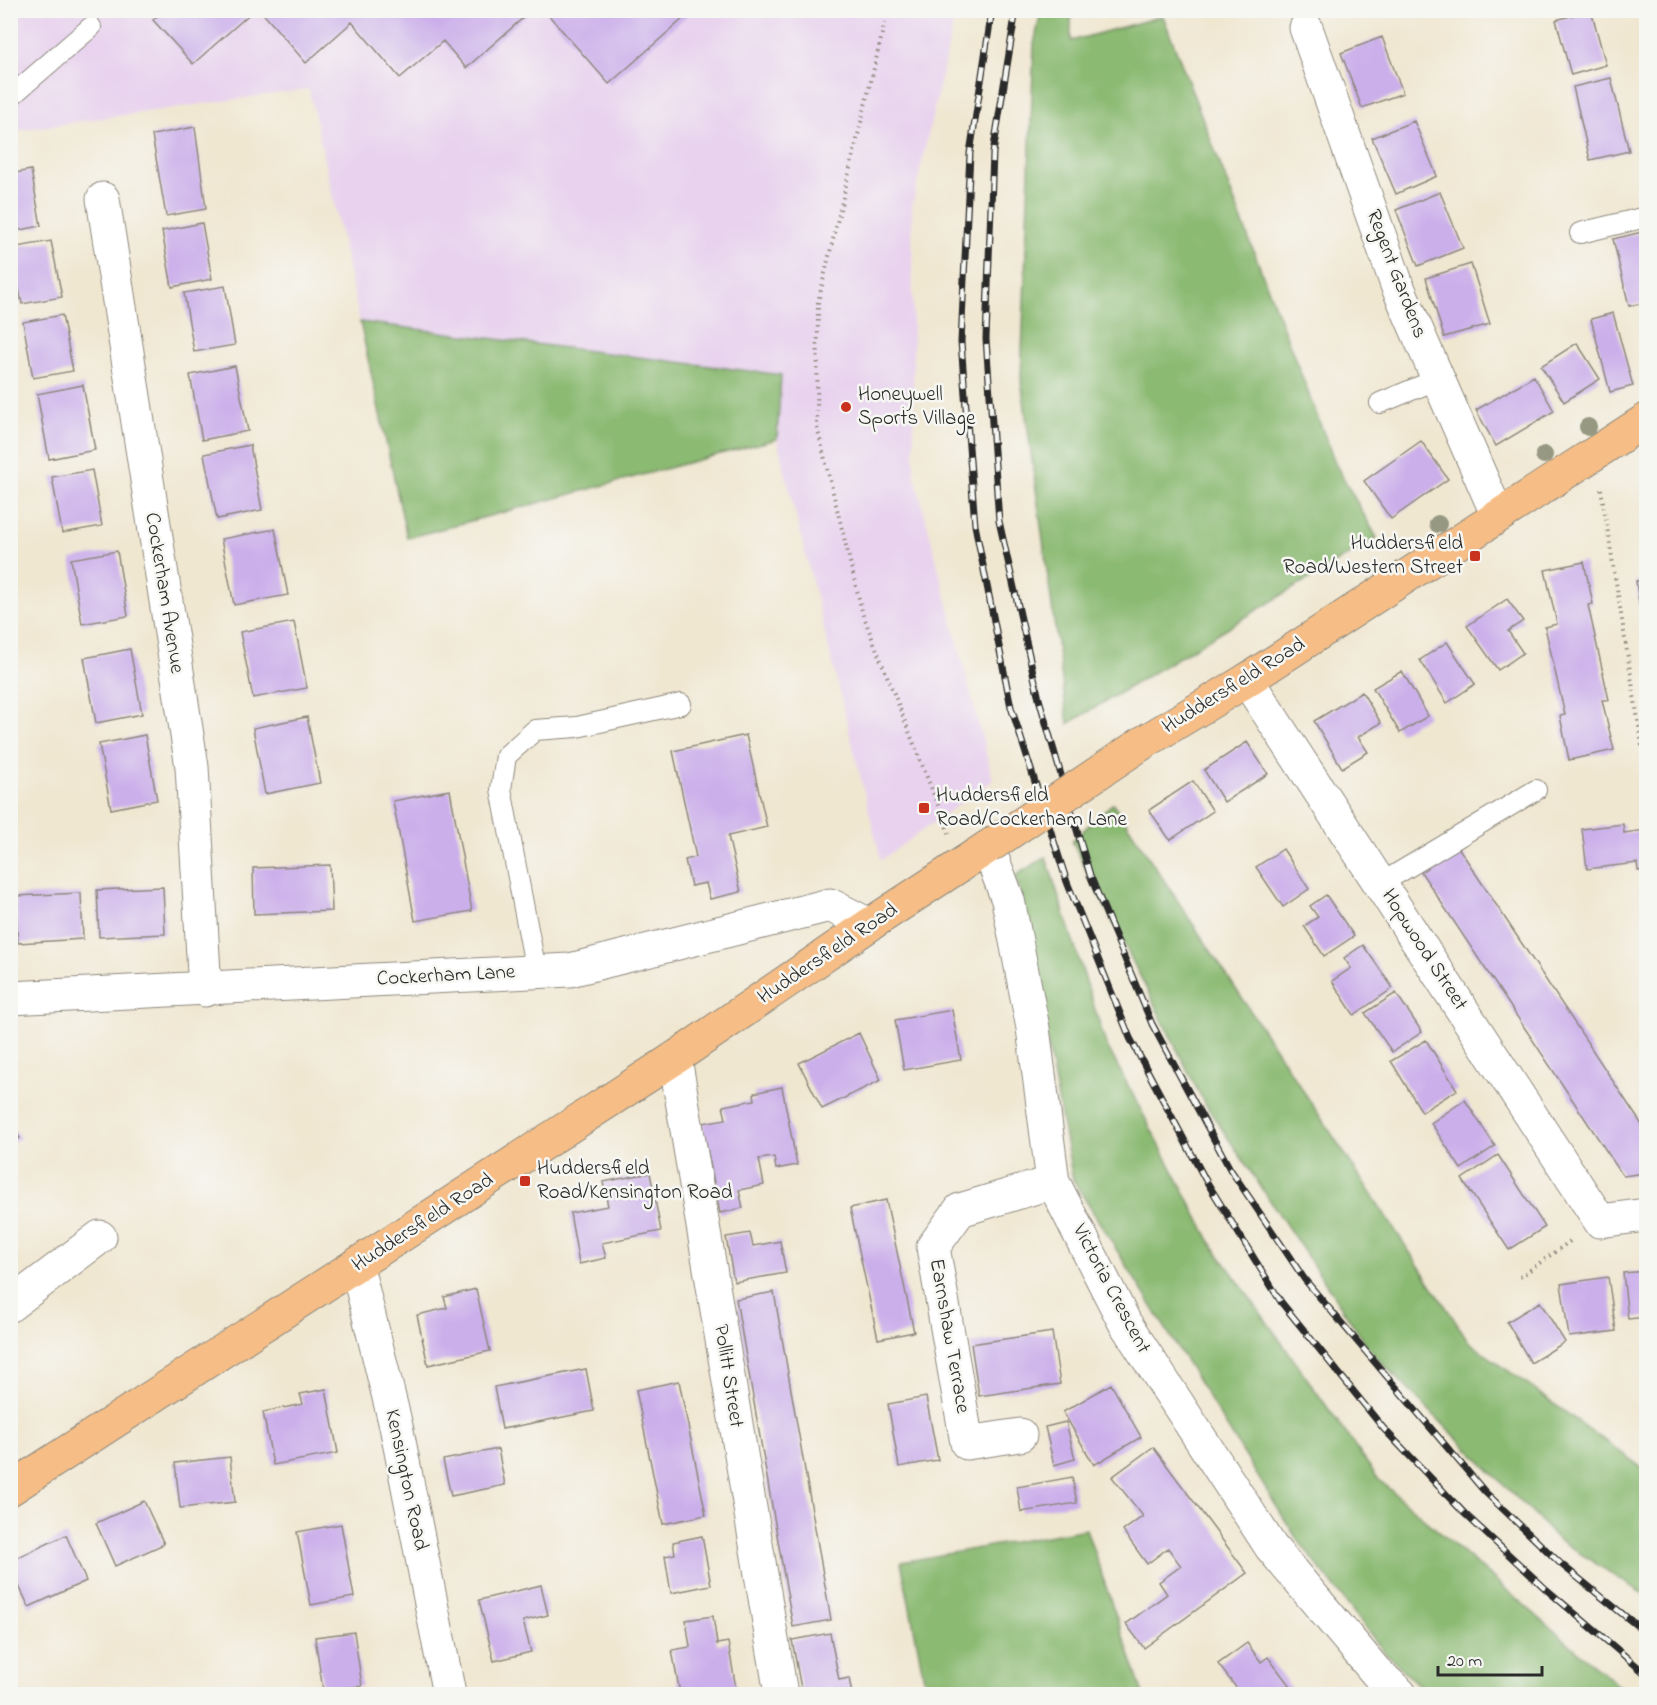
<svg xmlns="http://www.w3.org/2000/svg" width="1657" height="1705" font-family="'Indie Flower',sans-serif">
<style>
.built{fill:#e8d2ee}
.forest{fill:#8bba72;stroke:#5b724e;stroke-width:1.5}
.building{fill:#cbafea}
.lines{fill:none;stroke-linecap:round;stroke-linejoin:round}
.service-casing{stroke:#8e897e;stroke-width:22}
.minor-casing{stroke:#8e897e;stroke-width:35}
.tertiary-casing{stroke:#8e897e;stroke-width:35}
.trunk-casing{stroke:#8e897e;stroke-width:35}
.path{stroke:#8e897e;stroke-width:4;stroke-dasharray:1.5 4.5;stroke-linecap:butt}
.service{stroke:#fff;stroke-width:20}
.minor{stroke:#fff;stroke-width:33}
.tertiary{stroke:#fff;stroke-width:33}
.trunk{stroke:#f6be86;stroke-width:33}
.rail-casing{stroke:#2b2b2b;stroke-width:7}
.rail{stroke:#f6f6f2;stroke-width:4.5;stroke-dasharray:14;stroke-linecap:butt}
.trunk-bridge-casing{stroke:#8e897e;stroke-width:35;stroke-linecap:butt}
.trunk-bridge{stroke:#f6be86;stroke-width:33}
.tree{fill:#969882}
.poi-dot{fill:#c8321e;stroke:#f6f6f2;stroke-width:2}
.labels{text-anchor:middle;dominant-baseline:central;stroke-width:5;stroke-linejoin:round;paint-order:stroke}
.street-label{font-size:21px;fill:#2b2b2b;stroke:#f6f6f2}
.poi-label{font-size:21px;fill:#2b2b2b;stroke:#f6f6f2;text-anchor:start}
</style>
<rect width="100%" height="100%" fill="#f6f6f2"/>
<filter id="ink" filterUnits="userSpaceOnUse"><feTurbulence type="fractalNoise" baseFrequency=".0167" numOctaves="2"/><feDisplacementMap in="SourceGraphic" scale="12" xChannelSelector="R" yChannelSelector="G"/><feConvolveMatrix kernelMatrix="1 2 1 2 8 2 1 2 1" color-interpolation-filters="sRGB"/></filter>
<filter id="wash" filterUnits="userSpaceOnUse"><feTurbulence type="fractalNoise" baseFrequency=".008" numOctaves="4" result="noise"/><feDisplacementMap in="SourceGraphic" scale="24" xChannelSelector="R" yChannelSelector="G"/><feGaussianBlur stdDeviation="1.35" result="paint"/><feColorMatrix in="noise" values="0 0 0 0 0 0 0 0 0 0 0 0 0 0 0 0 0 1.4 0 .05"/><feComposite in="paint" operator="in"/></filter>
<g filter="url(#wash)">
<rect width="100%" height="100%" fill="#f0e7d1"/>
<path class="built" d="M10,11H956L912,206L914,473L993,780L881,860L777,439L780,375L360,322L309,89L11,131Z"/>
<path class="forest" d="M1041,11H1071V41L1163,16L1336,465L1377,538L1068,724L1021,379L1034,44Z
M360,322L781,375L777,439L407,538Z
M1113,803L1469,1342L1646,1471V1596L1559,1540L1372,1353L1202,1099L1072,841Z
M1046,857L1106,1044L1213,1246L1379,1480L1617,1685L1632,1694H1428L1385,1653L1295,1536L1073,1180L1016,875Z
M1086,1529L1143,1694H927L901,1562Z"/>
<g id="blocks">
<path class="building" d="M164,10H254L193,64L153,20Z
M260,10H532L466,68L443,41L400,78L352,22L306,63Z
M544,10H693L609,84Z
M1591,10L1606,65L1571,75L1556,20Z
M1382,37L1403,93L1362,108L1341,53Z
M1611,78L1629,151L1590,160L1573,87Z
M1414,121L1437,176L1396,194L1372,138Z
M195,127L206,209L166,216L152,135Z
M31,170L41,226L10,232V174Z
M1440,192L1463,248L1418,266L1396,210Z
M202,223L212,279L172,287L162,231Z
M1646,231V302L1629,306L1613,239Z
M51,241L62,297L22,304L11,248Z
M1471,264L1490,324L1444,337L1426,278Z
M225,286L235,345L194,352L184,293Z
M1613,313L1633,386L1610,392L1591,319Z
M62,315L73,371L33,378L23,322Z
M1577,343L1600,379L1564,402L1541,366Z
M235,366L248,431L202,440L190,375Z
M1534,376L1554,411L1496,446L1476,410Z
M83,385L95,450L49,459L37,394Z
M1421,441L1448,479L1391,519L1364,481Z
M250,445L262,510L217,519L204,454Z
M92,470L102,526L62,533L52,477Z
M275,529L288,595L234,605L221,539Z
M117,551L128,616L82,624L71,559Z
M1584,562L1593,604L1588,605L1609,700H1602L1614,750L1569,760L1560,716L1565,715L1545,627L1557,624L1545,570Z
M1646,580V644H1645L1636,581Z
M1507,599L1523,621L1508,631L1523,653L1498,670L1467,626Z
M294,622L307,688L253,698L240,632Z
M1447,642L1475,684L1447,703L1420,660Z
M130,649L142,714L96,723L84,658Z
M1402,671L1428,716L1400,733L1373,688Z
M1362,692L1381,723L1358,737L1368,752L1342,768L1314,721Z
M307,717L320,783L265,794L253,728Z
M145,735L157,800L111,809L99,744Z
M746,735L767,827L728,836L741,892L710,899L706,883L691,886L685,860L696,857L673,751Z
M1247,742L1268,774L1224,802L1204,770Z
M1193,781L1213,811L1170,840L1149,810Z
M450,790L472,911L415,921L393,801Z
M1623,824L1624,833L1646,830V870L1638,871L1637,863L1587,869L1582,829Z
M1458,847L1646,1131V1173L1623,1176L1421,872Z
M1283,849L1309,889L1283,907L1256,867Z
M330,865L332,911L254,914L253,868Z
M163,887L165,934L99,937L97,890Z
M81,893L83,939L18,943L15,896Z
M1326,895L1354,936L1324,956L1304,926L1318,917L1310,906Z
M1363,945L1393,988L1354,1015L1332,981L1351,968L1344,958Z
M1396,993L1422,1032L1392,1052L1365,1013Z
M952,1010L961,1060L904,1070L895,1020Z
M859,1033L881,1080L822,1109L799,1063Z
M1426,1040L1457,1090L1422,1112L1391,1061Z
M782,1087L797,1165L776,1169L774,1157L759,1159L764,1185L739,1190L743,1208L720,1213L702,1123L726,1119L723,1106L755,1100L754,1093Z
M1465,1100L1495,1146L1461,1169L1431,1123Z
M10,1124L20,1138L10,1144Z
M1498,1155L1545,1227L1509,1250L1462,1179Z
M650,1173L661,1231L602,1243L606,1258L579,1264L570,1213L608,1206L603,1182Z
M886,1200L914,1332L878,1339L850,1208Z
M750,1233L753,1246L780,1241L786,1273L734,1282L726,1237Z
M1646,1271V1317L1628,1319L1623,1273Z
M1608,1277L1616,1331L1569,1337L1561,1284Z
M476,1289L490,1351L428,1365L417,1315L447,1308L444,1297Z
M774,1292L831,1620L793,1627L736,1299Z
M1540,1302L1565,1342L1531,1363L1507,1322Z
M1052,1332L1060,1384L979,1396L971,1344Z
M586,1369L594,1411L502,1429L494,1387Z
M679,1381L706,1515L663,1524L636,1390Z
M1111,1384L1141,1437L1094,1465L1063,1412Z
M326,1389L338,1453L273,1465L263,1412L303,1404L300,1394Z
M926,1397L938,1460L899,1467L888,1404Z
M1066,1422L1075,1459L1054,1465L1045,1427Z
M1153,1447L1247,1573L1144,1648L1126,1624L1167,1594L1159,1582L1181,1566L1168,1548L1147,1564L1123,1531L1143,1516L1112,1477Z
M498,1449L505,1485L451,1496L443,1460Z
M230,1457L235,1502L180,1508L175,1463Z
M1072,1477L1077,1503L1021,1512L1017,1487Z
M144,1501L164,1544L115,1566L96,1523Z
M341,1524L354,1597L311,1605L297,1532Z
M66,1535L86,1581L29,1607L10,1567V1561Z
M702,1536L711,1585L671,1593L665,1556L675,1554L673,1542Z
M541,1585L548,1615L523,1621L531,1652L494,1661L479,1600Z
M713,1616L717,1644L728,1642L737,1694H680L672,1650L690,1647L686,1620Z
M354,1632L362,1686L323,1691L315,1637Z
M830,1633L839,1680L849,1678L852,1694H802L792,1640Z
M1247,1643L1261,1662L1268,1657L1296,1694H1241L1218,1664Z"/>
</g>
</g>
<g filter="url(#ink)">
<use href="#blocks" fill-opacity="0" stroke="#8e897e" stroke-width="1.5"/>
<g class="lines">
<g class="service-casing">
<path id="service" d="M10,97L91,27
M1580,233L1646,217
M1380,403L1438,379
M1380,884L1536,790
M536,971L501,789L506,756L535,730L577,727L681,704"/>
</g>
<g class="minor-casing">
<path id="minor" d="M1306,28L1397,285L1498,516
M103,199L192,767L205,990
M1247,680L1600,1221L1646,1215
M988,847L1008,900L1033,1028L1053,1182L1125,1323L1271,1547L1376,1672L1400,1694
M675,1058L781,1694
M357,1267L396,1426L449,1694
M10,1305L100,1237
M1020,1435L967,1443L933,1247L960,1210L1053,1182"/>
</g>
<g class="tertiary-casing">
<path id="tertiary" d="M10,998L570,970L830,905L869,925"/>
</g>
<g class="trunk-casing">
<path id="trunk" d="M1141,744L1247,680L1646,420
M10,1489L675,1058L869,925L988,847"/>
</g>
<path class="path" d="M886,10V18L818,302L817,427L863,615L949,833
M1601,489L1642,745H1646
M1520,1277L1573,1239"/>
<use href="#service" class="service"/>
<use href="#minor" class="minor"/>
<use href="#tertiary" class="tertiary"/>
<use href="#trunk" class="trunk"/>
<g class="rail-casing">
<path id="rail" d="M992,10L970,153L961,342L975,525L1011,707L1067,882L1130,1038L1205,1179L1281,1302L1384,1429L1465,1514L1547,1590L1646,1674
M1016,10L993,153L986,339L999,521L1039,699L1090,875L1152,1024L1230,1169L1305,1280L1485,1492L1561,1564L1646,1633"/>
</g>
<use href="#rail" class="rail"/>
<g class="trunk-bridge-casing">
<path id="trunk-bridge" d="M988,847L1141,744"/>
</g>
<use href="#trunk-bridge" class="trunk-bridge"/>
</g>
<g class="tree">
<circle cx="1588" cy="427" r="9"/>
<circle cx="1544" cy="455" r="9"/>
<circle cx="1438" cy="524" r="9"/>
</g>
</g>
<g class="poi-dot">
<circle cx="846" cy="407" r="6"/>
<rect x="1469" y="550" width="12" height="12" rx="3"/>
<rect x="918" y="802" width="12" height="12" rx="3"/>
<rect x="519" y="1175" width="12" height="12" rx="3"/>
</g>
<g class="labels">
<g class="street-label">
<text transform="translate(1396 274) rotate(69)">Regent Gardens</text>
<text transform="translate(164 593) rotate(81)">Cockerham Avenue</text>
<text transform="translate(1234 686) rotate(-32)">Huddersfield Road</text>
<text transform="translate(1424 950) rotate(57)">Hopwood Street</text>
<text transform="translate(828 954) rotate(-34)">Huddersfield Road</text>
<text transform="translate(446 976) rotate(-3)">Cockerham Lane</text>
<text transform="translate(423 1223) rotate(-33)">Huddersfield Road</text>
<text transform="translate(1111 1289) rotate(62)">Victoria Crescent</text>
<text transform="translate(949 1336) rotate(80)">Earnshaw Terrace</text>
<text transform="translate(728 1376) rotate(81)">Pollitt Street</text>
<text transform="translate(406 1480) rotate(78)">Kensington Road</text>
</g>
<g class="poi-label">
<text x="858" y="395">Honeywell<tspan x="858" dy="24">Sports Village</tspan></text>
<text x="1463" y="544" text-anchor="end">Huddersfield<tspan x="1463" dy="24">Road/Western Street</tspan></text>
<text x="936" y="796">Huddersfield<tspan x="936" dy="24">Road/Cockerham Lane</tspan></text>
<text x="537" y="1169">Huddersfield<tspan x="537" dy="24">Road/Kensington Road</tspan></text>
</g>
</g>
<rect width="1657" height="1705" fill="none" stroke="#f6f6f2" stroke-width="36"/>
<path d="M1438 1666v9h104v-9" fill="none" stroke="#2b2b2b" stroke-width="3"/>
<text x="1447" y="1666" font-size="18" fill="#2b2b2b" stroke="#f6f6f2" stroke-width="4.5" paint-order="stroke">20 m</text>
</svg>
